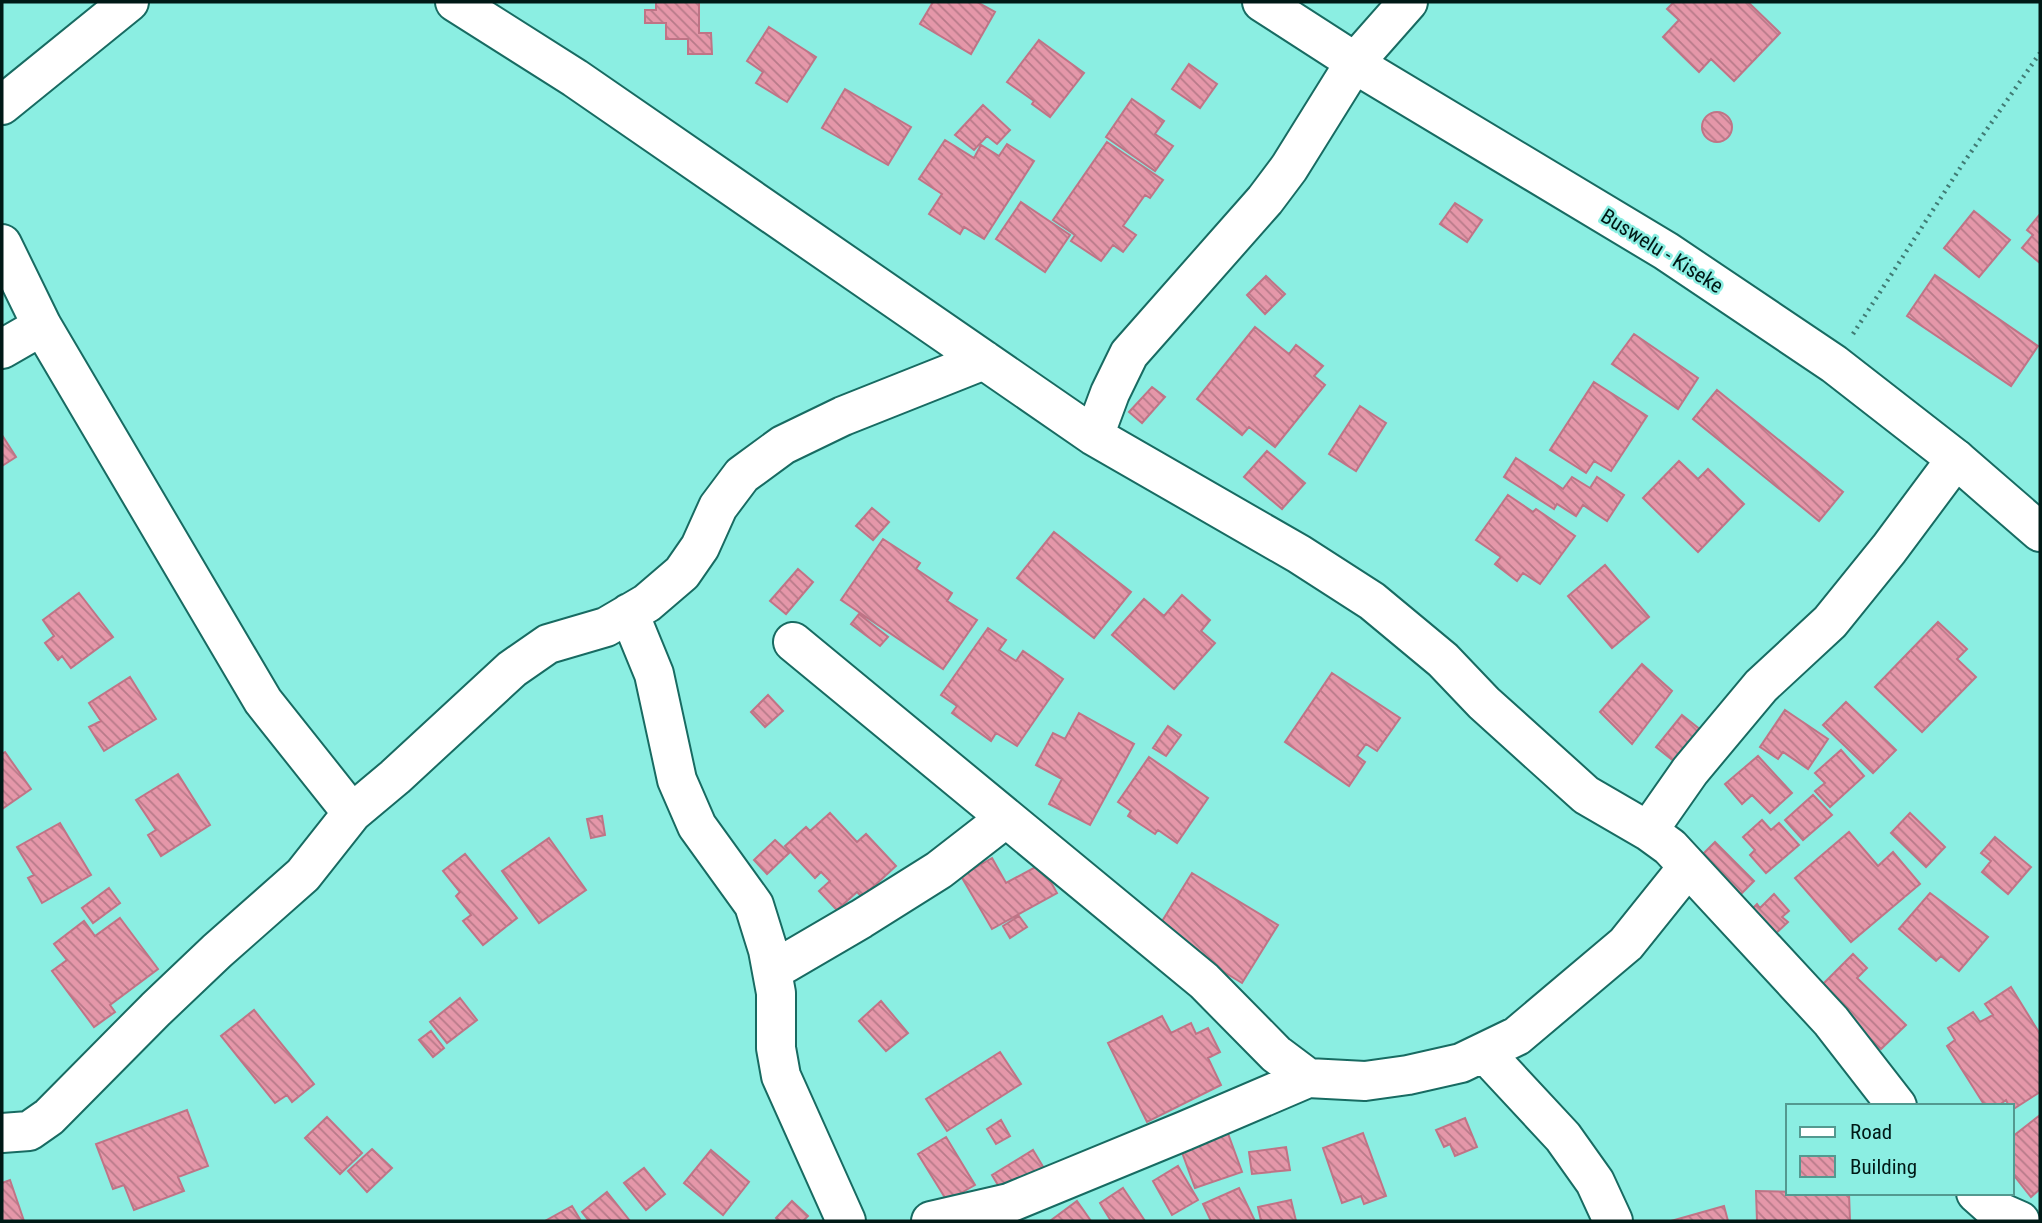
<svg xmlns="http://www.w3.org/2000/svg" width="2042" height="1223" font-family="'Roboto Condensed',sans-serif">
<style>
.building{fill:url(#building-back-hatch);stroke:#bf7486;stroke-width:2}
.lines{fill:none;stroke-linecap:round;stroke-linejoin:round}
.street-casing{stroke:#186b62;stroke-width:42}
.secondary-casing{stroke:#186b62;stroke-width:42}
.path{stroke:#407b74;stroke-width:4.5;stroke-dasharray:2 5;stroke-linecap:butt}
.street{stroke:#fff;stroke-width:38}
.secondary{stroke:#fff;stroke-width:38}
.labels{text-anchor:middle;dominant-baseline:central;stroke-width:5;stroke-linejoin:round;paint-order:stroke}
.street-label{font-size:21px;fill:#001916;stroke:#8beee2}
</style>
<defs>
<pattern id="building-back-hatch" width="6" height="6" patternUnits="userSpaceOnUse" patternTransform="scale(1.75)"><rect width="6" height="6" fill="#e597a9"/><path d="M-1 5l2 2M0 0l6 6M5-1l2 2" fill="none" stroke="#b77a89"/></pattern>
</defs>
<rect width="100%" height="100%" fill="#8beee2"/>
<path class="building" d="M656,2H699V33H711L712,54H688V39H666V23H645V10H656Z
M933,2H977L995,12L971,54L920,24Z
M1674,2H1748L1780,33L1734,81L1711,59L1699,72L1663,37L1679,20L1667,9Z
M769,27L816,57L787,102L756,83L763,72L747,61Z
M1039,40L1084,73L1050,117L1032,104L1034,101L1007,82Z
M1189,64L1217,84L1200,108L1172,89Z
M845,89L911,127L888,165L822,128Z
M1132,99L1164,121L1155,134L1173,146L1155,171L1106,137Z
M983,105L1010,130L997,144L987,136L974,150L955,135Z
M1702 127a15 15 0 1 1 30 0a15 15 0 1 1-30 0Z
M945,140L974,158L981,145L999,156L1007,144L1034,161L984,239L964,227L960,234L929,214L942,194L919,179Z
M1107,142L1163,180L1150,198L1145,195L1123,226L1136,235L1123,252L1113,245L1101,261L1071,241L1075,235L1053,220Z
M1021,202L1070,235L1045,272L996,239Z
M1455,203L1482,220L1467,242L1440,224Z
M1974,211L2010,240L1979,277L1944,248Z
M2040,214V263L2022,248L2033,235L2027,230Z
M1935,275L2038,346L2011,386L1907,316Z
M1266,276L1285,294L1265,314L1247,295Z
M1255,327L1289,354L1296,345L1323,366L1314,376L1325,385L1275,447L1249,427L1242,435L1197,399Z
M1634,334L1698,378L1678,409L1612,364Z
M1594,382L1647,416L1611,471L1594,461L1586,473L1550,450Z
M1152,387L1165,397L1142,423L1129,412Z
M1717,390L1843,492L1819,521L1693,419Z
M1360,406L1386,423L1356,471L1329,454Z
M2,435L16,457L2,466Z
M1267,451L1305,483L1282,509L1244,477Z
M1516,458L1563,489L1572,477L1590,488L1597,477L1624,495L1607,521L1583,505L1576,516L1557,504L1554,509L1504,477Z
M1679,461L1698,479L1708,469L1744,504L1698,552L1643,498Z
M1508,495L1533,512L1536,509L1575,536L1540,584L1523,573L1517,581L1495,564L1501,557L1476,540Z
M872,508L889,522L873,540L856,526Z
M1054,532L1131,592L1094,638L1017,578Z
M883,539L920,563L916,569L952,593L947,601L977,620L943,669L841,600Z
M1605,565L1649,617L1612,648L1568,596Z
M798,569L813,582L786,614L770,601Z
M79,593L113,637L71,668L62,656L58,660L45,643L54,636L43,620Z
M1182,595L1210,620L1201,631L1215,643L1174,689L1112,635L1144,599L1164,616Z
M859,614L888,637L880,646L851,624Z
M1938,622L1967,649L1957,659L1976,677L1922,732L1875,687Z
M988,628L1006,640L999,650L1016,661L1023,651L1063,679L1017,746L996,733L991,741L952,713L957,706L941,695Z
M1642,664L1672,691L1632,744L1600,712Z
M1332,673L1400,718L1377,751L1366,744L1357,756L1365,762L1349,786L1285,742Z
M130,677L156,719L104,751L89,727L101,721L89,703Z
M768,695L783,711L765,727L751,712Z
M1846,702L1896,750L1873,773L1823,725Z
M1785,710L1828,739L1808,769L1783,752L1778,759L1760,747Z
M1079,713L1134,744L1090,825L1049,804L1062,779L1036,765L1053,733L1065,739Z
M1682,715L1702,731L1675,762L1656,747Z
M1168,726L1181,735L1166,756L1153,748Z
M1841,750L1864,776L1830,807L1815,791L1825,783L1815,773Z
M5,752L31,789L2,809V754Z
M1758,756L1792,793L1770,813L1752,795L1742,804L1725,784Z
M1149,757L1208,798L1177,843L1158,830L1155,834L1128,816L1131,811L1118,802Z
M178,774L210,825L161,856L148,835L156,830L136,800Z
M1813,795L1832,815L1803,840L1785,820Z
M830,813L857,842L866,834L896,866L862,897L857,892L837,910L819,891L830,881L821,872L815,878L785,846L806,827L810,831Z
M1910,813L1945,847L1926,867L1891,833Z
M602,816L605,835L591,838L587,819Z
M1762,820L1771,830L1779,823L1799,845L1766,873L1750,855L1755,850L1743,837Z
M60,823L91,875L42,903L28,878L34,875L17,847Z
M1849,832L1878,866L1893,852L1920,884L1851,942L1795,878Z
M1995,837L2031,867L2008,894L1982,872L1991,861L1981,853Z
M549,838L586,890L539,923L502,871Z
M775,840L789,853L767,874L754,860Z
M1715,842L1754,881L1736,899L1696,861Z
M465,854L517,918L483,945L463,921L471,915L456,896L460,892L443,871Z
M992,858L1006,883L1041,864L1057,893L992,929L961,876Z
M1192,873L1278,925L1242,983L1156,931Z
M109,888L120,903L93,923L82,908Z
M1930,893L1988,937L1959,971L1941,956L1936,961L1899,929Z
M1774,894L1789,911L1782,917L1788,922L1773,936L1750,911L1757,904L1760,908Z
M1019,916L1027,927L1010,938L1003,926Z
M120,918L158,969L110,1005L115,1012L94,1027L52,971L67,960L54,944L84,921L95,936Z
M1853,954L1867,968L1857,978L1906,1025L1881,1049L1818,989Z
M2011,987L2040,1034V1092L2012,1110V1106H2009L2006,1100L1998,1106H1985L1947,1046L1955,1040L1948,1028L1973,1012L1980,1022L1993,1015L1985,1004Z
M460,998L477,1020L447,1043L430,1022Z
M881,1001L908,1033L886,1051L859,1021Z
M254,1010L314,1084L292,1102L287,1095L275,1103L221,1036Z
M1162,1016L1171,1033L1191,1023L1196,1034L1208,1028L1220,1052L1208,1058L1221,1085L1147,1122L1108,1043Z
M431,1031L444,1048L433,1057L419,1040Z
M1000,1052L1021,1084L947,1131L926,1099Z
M187,1110L208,1166L178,1177L184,1191L134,1210L124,1185L113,1189L96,1144Z
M2040,1115V1189L2031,1197L2012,1173V1137Z
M327,1117L362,1153L340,1174L305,1138Z
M1465,1118L1477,1147L1455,1156L1450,1144L1444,1147L1436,1130Z
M1001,1120L1010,1136L996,1144L987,1129Z
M1226,1128L1242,1172L1195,1188L1179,1144Z
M1363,1133L1386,1196L1364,1204L1361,1196L1342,1203L1323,1148Z
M946,1137L975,1185L947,1201L918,1154Z
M1286,1147L1290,1170L1252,1174L1249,1152Z
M372,1149L392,1168L367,1192L348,1171Z
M711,1150L749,1182L723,1215L684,1183Z
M1033,1150L1045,1170L1004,1195L992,1175Z
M1178,1166L1198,1200L1172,1215L1153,1181Z
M644,1168L665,1194L646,1210L624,1183Z
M10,1180L24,1221H2V1183Z
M1123,1188L1145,1221H1111L1100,1203Z
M1239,1188L1255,1221H1211L1203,1204Z
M1756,1191L1849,1193L1850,1221H1757Z
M607,1192L630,1221H589L582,1212Z
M1291,1200L1296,1221H1261L1258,1207Z
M792,1201L808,1216L803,1221H779L776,1218Z
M1077,1201L1091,1221H1050Z
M572,1206L581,1221H545Z
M1724,1206L1728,1221H1671Z"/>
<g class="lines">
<g class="street-casing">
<path id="street" d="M455,2L575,78L1094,436L1299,554L1372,601L1443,660L1484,703L1586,795L1648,831L1670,847L1831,1021L1897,1106
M2,105L129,2
M2,244L42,326L263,701L352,813
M2,349L42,326
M1094,436L1110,393L1129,354L1265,200L1289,168L1355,62L1408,2
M629,613L654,674L677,780L697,826L754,905L768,950L776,993V1048L781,1076L846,1221
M793,642L1204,981L1276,1054L1308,1078L1365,1081L1408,1075L1461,1063L1517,1036L1626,944L1687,868
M1648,831L1690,771L1761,686L1830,622L1889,549L1956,459
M772,971L861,919L939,870L1006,818
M1484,1052L1563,1137L1595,1182L1613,1221
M2,1133L29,1131L49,1117L156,1009L217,951L303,875L352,813L395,777L512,669L548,644L606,627L647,603L682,573L700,547L718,507L742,475L783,445L843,416L984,360
M1976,1193L1995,1210L2020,1221
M931,1221L1009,1203L1184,1131L1308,1078"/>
</g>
<g class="secondary-casing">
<path id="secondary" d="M1262,2L1355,62L1363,69L1666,251L1834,364L1956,459L2040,532"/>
</g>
<path class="path" d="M1853,334L1962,165L2040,53"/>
<use href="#street" class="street"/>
<use href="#secondary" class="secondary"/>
</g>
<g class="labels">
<g class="street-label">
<text transform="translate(1662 251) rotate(32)">Buswelu - Kiseke</text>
</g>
</g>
<rect width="2042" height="1223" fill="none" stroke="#001916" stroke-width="7"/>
<rect x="1786" y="1104" width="228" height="91" fill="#8beee2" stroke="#539990" stroke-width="2"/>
<rect x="1800" y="1127" width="35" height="10" fill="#ffffff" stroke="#539990" stroke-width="2"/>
<text x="1850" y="1139" font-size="21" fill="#001916">Road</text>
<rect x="1800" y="1156" width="35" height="21" fill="url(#building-back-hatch)" stroke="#539990" stroke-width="2"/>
<text x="1850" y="1174" font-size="21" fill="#001916">Building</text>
</svg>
